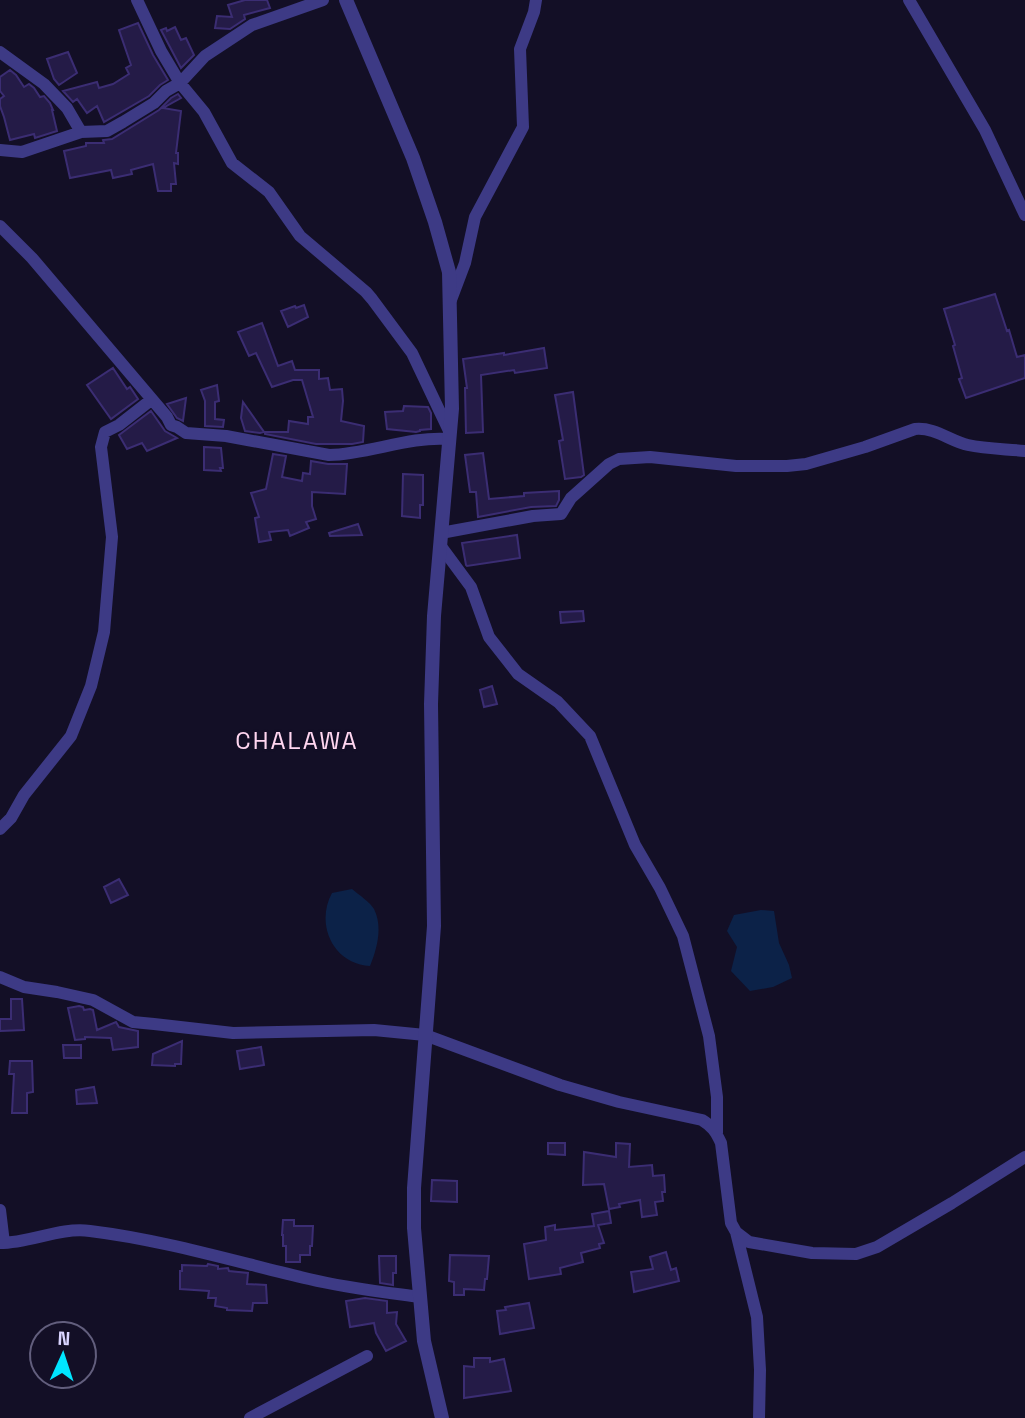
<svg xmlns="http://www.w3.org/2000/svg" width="1025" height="1418" font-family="'Space Grotesk',sans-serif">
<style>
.water{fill:#0c2248}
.building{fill:#241b47;stroke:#3b2d73;stroke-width:2}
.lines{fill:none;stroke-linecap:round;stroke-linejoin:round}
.minor{stroke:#3d3a85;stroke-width:12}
.tertiary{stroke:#3d3a85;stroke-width:14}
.labels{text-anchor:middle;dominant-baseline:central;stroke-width:5;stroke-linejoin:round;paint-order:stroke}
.quarter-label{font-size:24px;letter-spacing:2px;fill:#ffd6f0;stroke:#130f26}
</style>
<rect width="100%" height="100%" fill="#130f26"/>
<path class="water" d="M352,889C359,895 370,902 374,909C383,927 377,949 370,966C333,964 315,924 332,893Z
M761,910L774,911L779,943L789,965L792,978L773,987L750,991L731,971L737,947L727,931L734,915Z"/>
<path class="building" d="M245,0H267L270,8L244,15L245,19L230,29L215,28L217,16L232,17L228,5Z
M138,23L153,55L168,80L160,85L149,96L104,122L97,106L87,113L77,99L73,102L63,91L97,82L99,88L113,84L129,74L126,68L131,65L119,30Z
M175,27L181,40L186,38L194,55L181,68L161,30L166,28L167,31Z
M68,52L77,73L59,85L54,79L47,59Z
M10,70L16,75L24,87L29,84L34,88L40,97L44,96L50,103L53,110H52L57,131L35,138L34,134L10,140L4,117L0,106V99L4,96L0,91V77Z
M178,94L181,98L163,108L181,111L176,153H178V164L174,163L176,184H171V191H158L153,164L131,170L132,174L113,178L111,170L70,178L64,151L86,146V143H104L103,140L112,139L159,110L171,98Z
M995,294L1007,331L1009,330L1017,357L1025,355V378L966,398L959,379L962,378L953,346L955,345L944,309Z
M304,305L308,317L288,327L281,311L295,306L296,308Z
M262,323L278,366L292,361L295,370H319V379L328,378L330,390L342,389L343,401L341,421L364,426L363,442L352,444H316L265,434V432H288L289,421L308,424V417H313L302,380H293L272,387L256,353L249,356L238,332Z
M544,348L547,368L515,373L514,370L481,375L483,432L466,433L465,388H467L463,359L504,353V355Z
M113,368L127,389L130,387L138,399L111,419L87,385Z
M217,385L219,401L215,402V419L224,420L223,427L205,426V401L201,390Z
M573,392L584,475L581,477L565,479L559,441L563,440L555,395Z
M186,398L183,421L177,418L167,404Z
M243,402L264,432L260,433L245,431L241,418Z
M404,406L428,407L431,413V429L420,430V431L416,432L387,429L385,412L403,411Z
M151,411L165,431L177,438L147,451L142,443L127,449L119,435Z
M204,447L221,448L223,468H220L221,471L204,470Z
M483,453L489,499L524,496V493L559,491V500L556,506L531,507L478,517L476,492H470L465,455Z
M273,454L286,456L282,477L302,481L303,473L310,474L311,461L328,464H347L345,494L312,492V506L316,519L306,522L309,528L290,536L288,530L269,532L271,540L259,542L255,518L259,517L251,493L266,489Z
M403,474L423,475V505H420V518L402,516Z
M358,524L362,535L330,536L329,533Z
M517,535L520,558L467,566L466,565L462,543Z
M583,611L584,621L561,623L560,612Z
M492,686L497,704L484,707L480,690Z
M119,879L128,895L111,903L104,887Z
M11,999H22L24,1030L0,1031V1019H11Z
M79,1006L83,1007L84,1010L90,1009L93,1010L97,1030L116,1022L119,1027L138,1031V1047L113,1050L111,1038L85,1037V1039L75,1040L68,1008Z
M182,1041L181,1064H175V1066L152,1065L153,1054Z
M63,1045H81V1058H64Z
M261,1047L264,1065L240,1069L237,1051Z
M10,1061H32L33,1092L27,1093V1113H12L14,1074H9Z
M94,1087L97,1103L77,1104L76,1090Z
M548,1143H565V1155L548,1154Z
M616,1143L630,1144L629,1167L652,1165L653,1176L664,1175L665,1192H662L663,1201L655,1202L657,1215L642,1217L640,1200L619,1204L620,1207L609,1209L604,1184L583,1185L584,1152L616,1157Z
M432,1180L457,1181V1202L431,1201Z
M609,1211L611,1223L598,1225L604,1243L599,1244L600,1248L581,1253L583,1262L560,1268L561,1274L529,1279L524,1244L546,1240L545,1227L555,1225V1230L594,1226L592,1214Z
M283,1220H294V1226H313L312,1246H310V1255H300V1262H286V1246H283V1235H282Z
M666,1252L671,1270L676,1268L679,1281L634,1292L631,1272L653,1269L650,1257Z
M450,1255L489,1256L487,1279H485L484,1290L464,1289V1295H454V1282L449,1281Z
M379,1256H396V1273H393V1285L380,1283Z
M208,1264L218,1266V1269L228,1268L229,1271L248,1273L247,1284L266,1285L267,1303H253L252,1311L227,1310V1308L215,1306L216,1298H208L209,1291L180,1289V1271H182V1265L207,1266Z
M365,1298L387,1301V1313L397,1312L396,1324L406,1341L386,1351L376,1333L374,1323L350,1327L346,1301Z
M529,1303L534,1328L500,1334L497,1311L506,1310L505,1307Z
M474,1358H490V1362L504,1359L511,1391L464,1398V1366L474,1367Z"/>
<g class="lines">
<path class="minor" d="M137,0L161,51L180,83L204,112L232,163L269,192L300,236L366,292L372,299L412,353L450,433
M909,0L985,130L1025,215
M0,52L44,84L67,108L81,132
M0,150L22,152L81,132L107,131L123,122L154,103L166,91L180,83L205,56L252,25L323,0
M0,226L32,258L167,417L171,425L177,427L186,433L226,436L329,455C370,454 408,436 449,439
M451,300L465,263L475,217L523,127L520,49L534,12L536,0
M441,533L533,516L561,514L571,498L609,464L619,459L650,457L736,466H787L806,464L865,447L915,429C935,427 950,441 968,445C986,449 1007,449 1025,451
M440,545L471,587L489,637L518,674L558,702L590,736L635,845L660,888L683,936L709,1036L717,1097V1133
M0,829L11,818L24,795L71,736L91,686L104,632L112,537L101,447L105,432L119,425L151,400
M0,977L24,987L57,992L93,1000L133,1022L154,1024L233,1033L374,1030L425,1035L560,1085L619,1102L702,1120C712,1126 716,1132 721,1143L731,1223L736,1232L757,1317L760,1370L759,1418
M0,1210L4,1243
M736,1232L749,1242L812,1253L856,1254L877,1247L952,1203L1025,1157
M0,1243C31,1243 59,1227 90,1231C164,1240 236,1262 309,1279C346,1288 383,1292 420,1297
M250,1418L367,1356"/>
<path class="tertiary" d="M346,0L413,158L435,222L449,272L452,409L434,616L431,704L434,926L414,1188V1228L424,1341L442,1418"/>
</g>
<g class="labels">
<g class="quarter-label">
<text x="297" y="740">CHALAWA</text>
</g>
</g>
<g transform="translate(63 1355) rotate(3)"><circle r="33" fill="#130f26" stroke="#625e7d" stroke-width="2"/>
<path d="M0-5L12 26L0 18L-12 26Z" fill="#00e5ff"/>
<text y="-10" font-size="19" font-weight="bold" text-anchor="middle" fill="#d9d4ff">N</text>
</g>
</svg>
